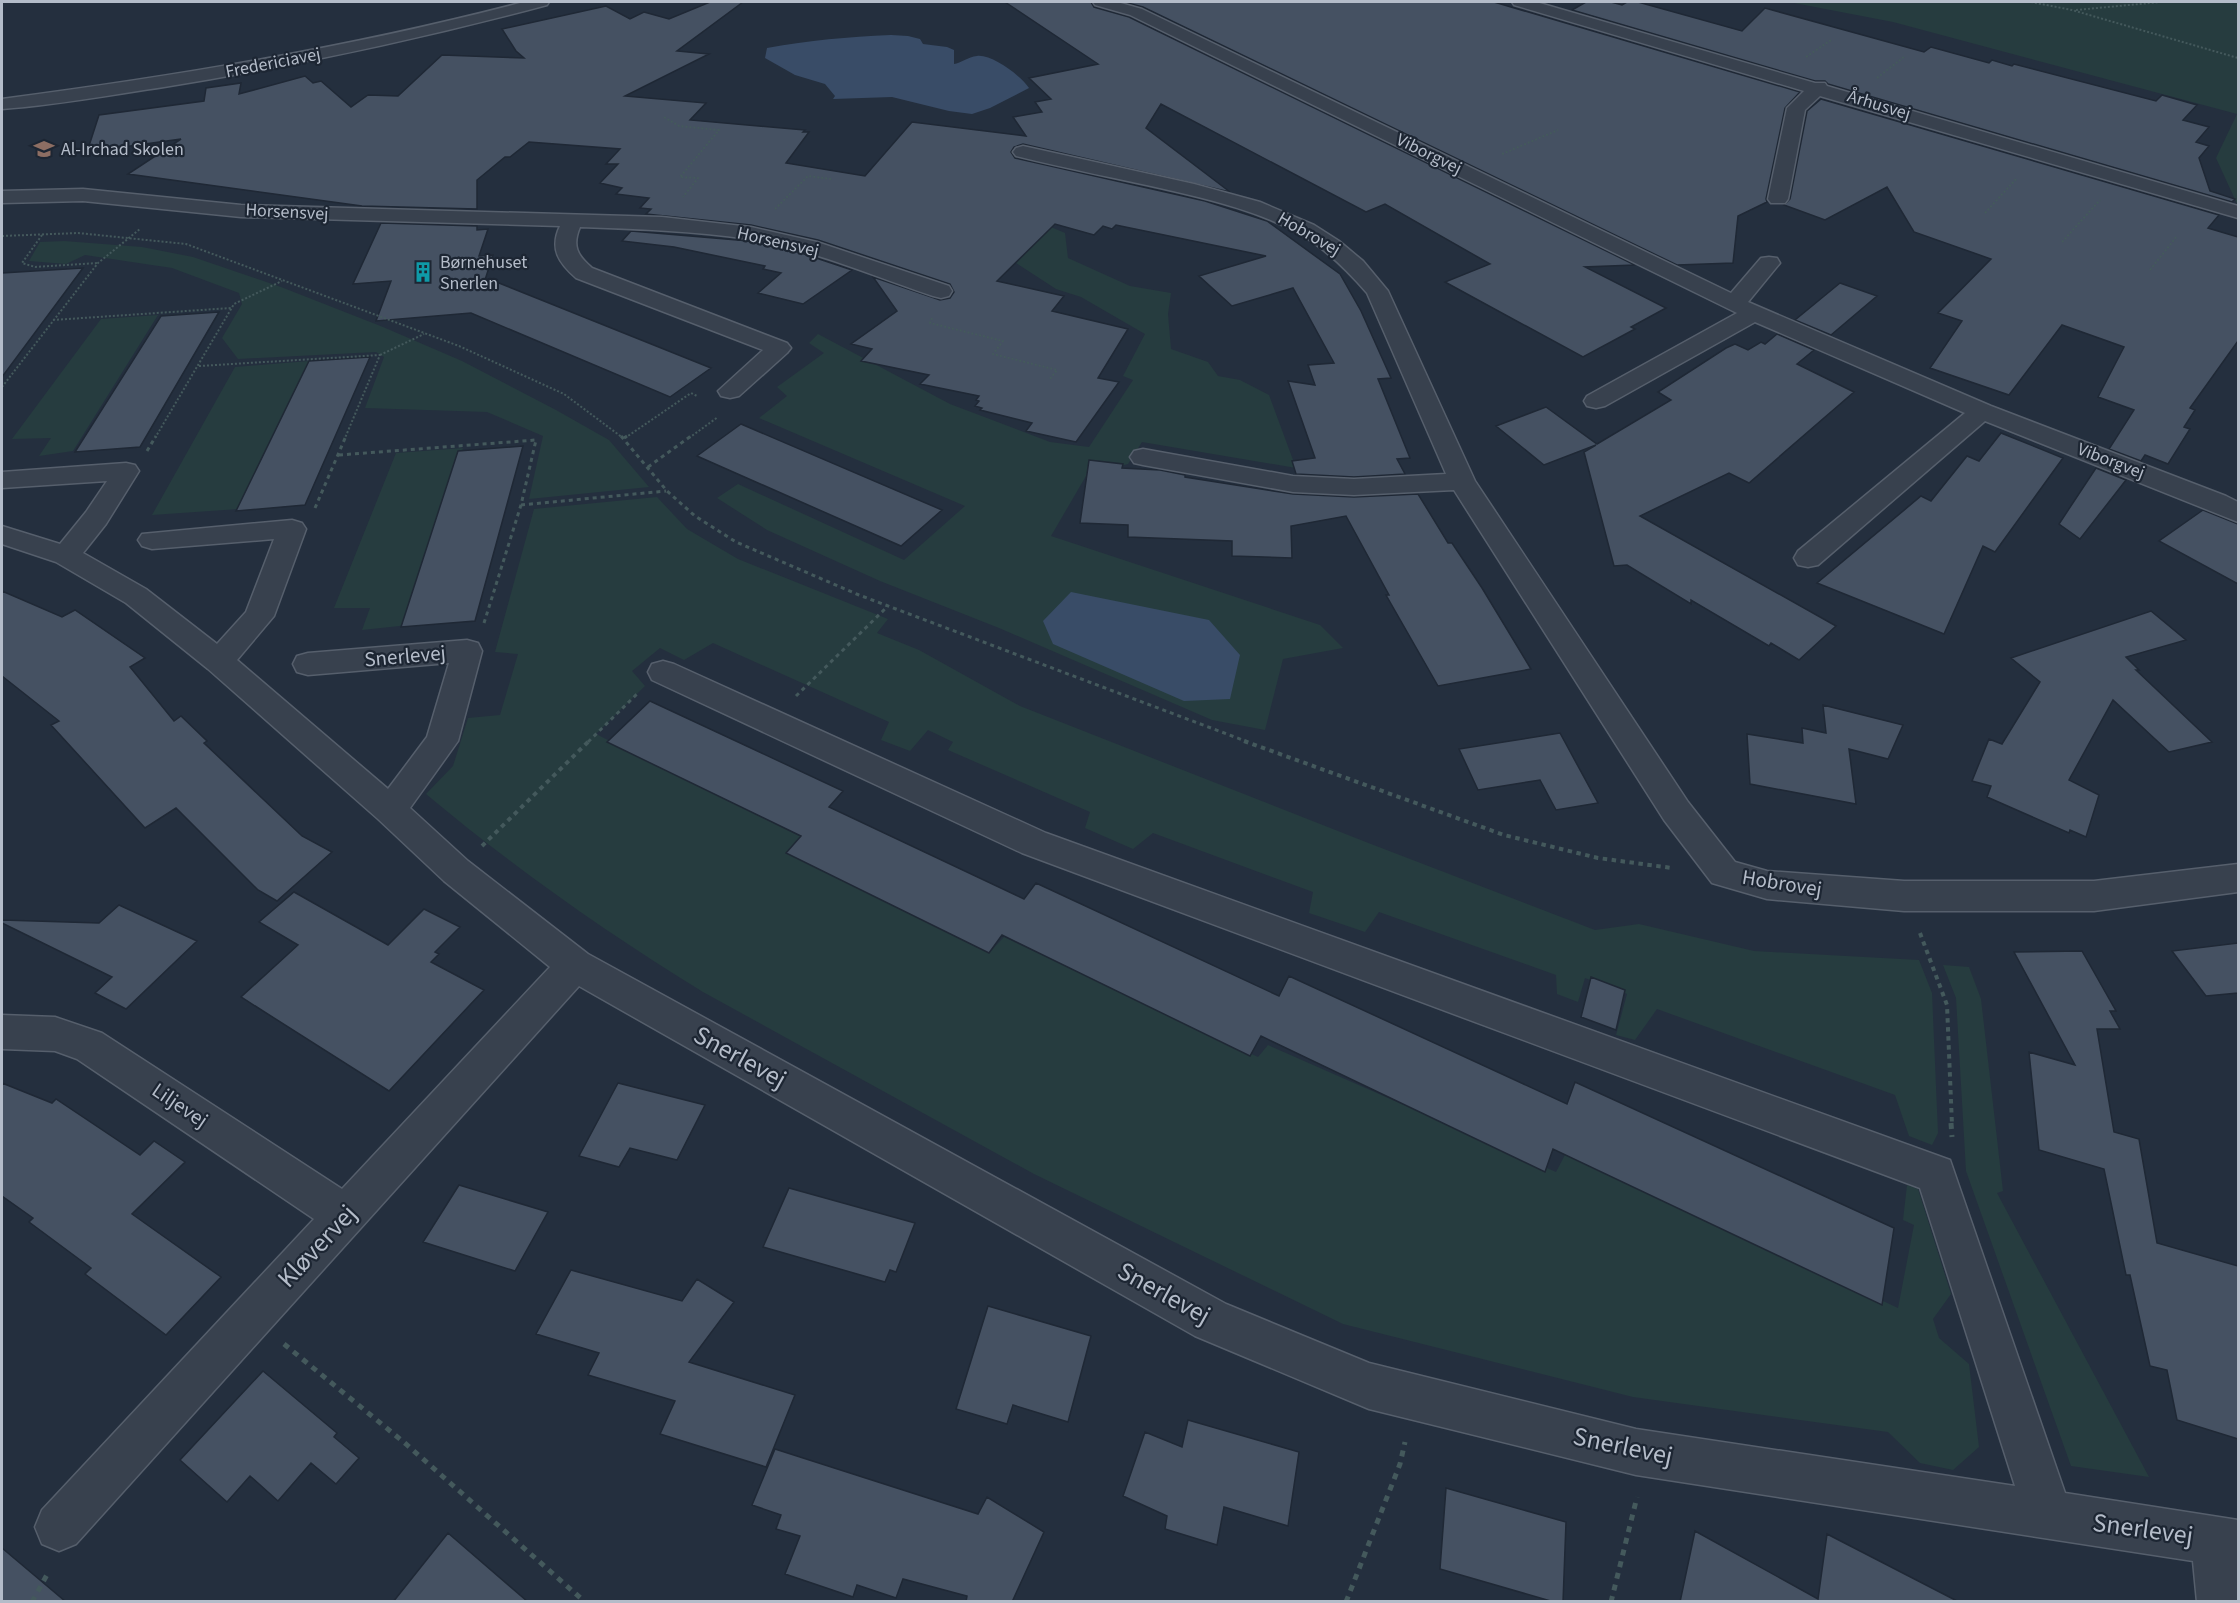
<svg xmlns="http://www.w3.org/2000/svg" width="2240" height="1603" font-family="'Source Sans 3',sans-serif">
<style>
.green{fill:#263c3f}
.water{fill:#394c67}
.building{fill:#455162;stroke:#1f2835;stroke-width:1.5}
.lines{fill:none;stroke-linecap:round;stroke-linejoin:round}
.street-casing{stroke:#565f6c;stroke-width:3}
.path-far3{stroke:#44595c;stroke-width:2;stroke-dasharray:2 2;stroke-linecap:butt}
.path-far2{stroke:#44595c;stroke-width:3;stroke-dasharray:4 4;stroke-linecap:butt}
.path-far1{stroke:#44595c;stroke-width:4;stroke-dasharray:4.5 4.5;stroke-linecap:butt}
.path{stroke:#44595c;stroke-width:5;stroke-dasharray:6 6;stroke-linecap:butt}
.street{fill:#38414e;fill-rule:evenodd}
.labels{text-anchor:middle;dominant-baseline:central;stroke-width:4.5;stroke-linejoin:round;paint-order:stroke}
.far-street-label{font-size:18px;fill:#b4bcc9;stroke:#1d2633}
.far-poi-label{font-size:18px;fill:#b4bcc9;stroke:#1d2633;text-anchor:start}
.street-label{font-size:21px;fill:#b4bcc9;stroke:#1d2633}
.near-street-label{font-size:26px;fill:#b4bcc9;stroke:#1d2633}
</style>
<rect width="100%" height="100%" fill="#242f3e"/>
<path class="green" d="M1789,2L2238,3V206L2216,158L2237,114L1893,22Z
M975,195L1065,233L1068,258L1130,286L1171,293L1168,314L1171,349L1208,362L1218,376L1240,380L1269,395L1296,468L1142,442L1128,464L1086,476L1051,536L1320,625L1343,648L1283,659L1265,730L1212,720L999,628L880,581L767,530L717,498L738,484L904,560L965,506L759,418L787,396L777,387L824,353L809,343L818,334L950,404L1050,442L1089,447L1133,380L1123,376L1145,334L1081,297L1056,289L999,252Z
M64,241L142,247L193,257L281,287L383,327L462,361L556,410L609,440L649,487L529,499L543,436L487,412L365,408L384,357L376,352L238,359L222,338L242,304L239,293L172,268L85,255L66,264L29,261L40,242Z
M158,315L73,451L39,456L51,438L12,439L101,319Z
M309,361L239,509L152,515L235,367Z
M463,448L409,625L362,630L370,608H334L396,453Z
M657,497L687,529L738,559L888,619L877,633L919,650L1020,706L1371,844L1595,930L1639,924L1754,951L1919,960L1932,993L1938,1133L1932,1145L1909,1136L1895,1095L1657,1009L1635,1040L1616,1035L1627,994L1585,978L1578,1002L1557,994L1556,975L1379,912L1365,932L1309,913L1313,892L1153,833L1133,849L1085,828L1090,812L948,750L953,742L928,730L910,751L881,740L889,722L713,643L684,660L660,648L632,671L645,686L596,734L801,837L789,854L989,953L1004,937L1258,1057L1268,1045L1556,1172L1566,1153L1898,1308L1914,1225L1903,1220L1907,1185L1918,1189L1951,1294L1933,1319L1939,1338L1969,1364L1979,1447L1953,1470L1920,1463L1888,1432L1633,1397L1343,1324L1034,1174L703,992C607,933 513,867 426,794L453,766L468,718L500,715L518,654L495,652L534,509Z
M1943,965L1969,967L1981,999L2003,1191L1997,1193L2149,1477L2071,1466L1966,1171L1956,998Z"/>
<path class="water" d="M891,35L908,36L920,39L923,44L947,47L954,50V64C961,63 968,57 977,56C992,54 1021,76 1029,88L990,108L972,114L949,111L892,97L833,99L835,96L825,84L795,75L765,58L767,48C810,40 847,37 891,35Z
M1071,592L1209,620L1240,655L1230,699L1184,701L1053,644L1043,621Z"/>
<path class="building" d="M710,2H743L677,51L709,54L625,96L706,103L690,120L805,130L803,132H809L786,163L865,176L912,122L1026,136L1013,117L1042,112L1035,102L1051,99L1029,78L1098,64L1005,2H1091L1094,7L1129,17L1635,265L1585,267L1666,308L1631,327L1635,329L1583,357L1445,282L1490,264L1385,204L1366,212L1161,104L1146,128L1230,192L1023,144L1014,147L1011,152L1015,158L1205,201L1267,221L1340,274L1361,311L1391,378L1378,379L1410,458L1397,459L1405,474L1354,477L1296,474L1292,461L1315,458L1288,381L1315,385L1308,365L1334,363L1293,288L1232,306L1199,276L1266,256L1116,225L1112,229L1103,226L1094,235L1055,224L997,281L1064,296L1052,311L1128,329L1098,378L1119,382L1076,442L1026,431L1032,423L980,410L982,408L975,406L979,401L976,400L979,396L920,384L929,375L861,361L872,349L851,344L897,311L873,277L940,300L950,298L954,292L950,284L818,240L751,225L646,214L651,209L640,208L649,198L616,194L622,188L600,183L618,164H606L620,149L529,142L510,157H505L477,180V209L362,206L128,174L181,139L87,152L99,115L204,101L206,88L241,83L239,94L305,76L313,83L321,81L351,107L368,95L398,96L442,55L524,58L516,51L502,29L606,6L630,19L644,12L669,19Z
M1124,2H1494L1800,92L1785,108L1766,199L1767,202L1738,216L1733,263L1677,265L1143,7Z
M1586,2H1611L1622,5L1627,2H1638L1742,31L1765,8L1924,52L1931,47L1989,63L1992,60L2012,66L2014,64L2156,101L2162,95L2197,105L2183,120L2209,127L2196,142L2209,146L2199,158L2210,191L2235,199L2232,202L1828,84L1825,81H1815L1572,10Z
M1821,99L2219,215L2208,228L2238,237V341L2190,408L2195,410L2184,427L2190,429L2168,464L2145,455L2141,461L2109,449L2134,410L2098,397L2124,347L2062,325L2009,395L1930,368L1962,321L1938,313L1991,259L1914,232L1887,187L1825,220L1784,205L1790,199L1807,111Z
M381,223L477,226V230L488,229L479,256L493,255L485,280L489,279L711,368L670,397L471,313L376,321L391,281L353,284Z
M631,231L749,241L795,251L852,270L803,304L758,293L781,273L763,269L765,266L674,247L622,241Z
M83,268L2,377V273Z
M1840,283L1877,296L1831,335L1795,320Z
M219,312L140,447L75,452L161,316Z
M1777,334L1814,350L1797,364L1854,392L1749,483L1729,473L1640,516L1836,626L1799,660L1771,643L1769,646L1691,600V604L1627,565L1614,566L1584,452L1596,445L1544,465L1496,426L1546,407L1597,444L1671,400L1658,392L1726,348L1735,344L1748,350L1761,342L1765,344Z
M370,357L305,505L236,511L309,361Z
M741,424L942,510L901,546L697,456Z
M2001,433L2063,458L1995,552L1983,546L1944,634L1817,583L1921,496L1931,501L1967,456L1979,461Z
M523,446L475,621L401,627L458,451Z
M1089,460L1123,464L1122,468L1160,470L1185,475V477L1293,494L1354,497L1418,494L1448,543H1452L1482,588L1531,669L1438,686L1386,595H1389L1346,516L1291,526L1292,558L1232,556V541L1128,537V525L1080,523Z
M2096,468L2126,480L2080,539L2059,524Z
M2203,510L2238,524V584L2159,541Z
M2,591L62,617L75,610L145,658L130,667L174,721L181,716L207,741L204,743L302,836L332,852L277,901L258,890L176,808L145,828L51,725L59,721L2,676Z
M2151,611L2186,640L2126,657L2139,670H2136L2212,742L2169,752L2113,700L2069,780L2099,795L2086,837L2070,830L2069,833L1987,797L1991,786L1972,781L1989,739L2002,744L2040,682L2011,658Z
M650,701L843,791L829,807L1024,899L1036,883L1279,996L1289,976L1567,1104L1575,1082L1894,1228L1882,1305L1553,1149L1545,1172L1261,1036L1250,1056L1002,935L989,953L786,853L801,836L607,742Z
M1823,705L1903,725L1888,759L1849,749L1856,804L1750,784L1747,734L1803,743L1802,728L1826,733Z
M1560,733L1598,803L1556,810L1540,780L1478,790L1459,749Z
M294,892L388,945L424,909L460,927L435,952L439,954L431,962L484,990L389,1091L241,997L298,945L259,922Z
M119,905L197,941L126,1009L95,993L112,977L2,923V920L99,923Z
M2238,943V993L2206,996L2172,951Z
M2082,951L2116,1011H2110L2120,1029H2097L2114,1132L2139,1139L2157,1243L2238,1266V1439L2177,1420L2167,1370L2150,1366L2130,1275H2126L2104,1169L2039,1150L2029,1052L2075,1065L2014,952Z
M1591,977L1625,990L1616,1030L1581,1017Z
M2,1083L52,1103L56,1099L140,1155L154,1141L185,1162L132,1214L221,1277L166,1335L85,1274L91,1268L29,1222L33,1218L2,1196Z
M618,1083L705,1105L677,1160L630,1148L619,1167L579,1156Z
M459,1185L548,1212L515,1271L423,1242Z
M789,1188L915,1223L896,1272L890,1270L885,1282L763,1247Z
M571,1270L682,1301L697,1279L734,1302L689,1362L795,1395L766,1467L660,1434L675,1401L588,1375L599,1353L536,1334Z
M988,1306L1091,1336L1068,1422L1013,1405L1007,1424L956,1409Z
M263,1371L337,1433L334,1437L359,1458L336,1484L311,1463L278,1501L250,1476L227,1502L180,1460Z
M1188,1420L1299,1452L1288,1526L1224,1507L1217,1545L1165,1529L1167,1516L1123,1496L1145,1432L1182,1447Z
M775,1449L978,1514L987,1497L1044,1532L1012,1602H966L967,1596L903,1579L896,1598L857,1585L853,1597L785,1574L800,1536L776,1529L781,1515L752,1505Z
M1446,1488L1566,1522L1563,1602H1554L1440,1569Z
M1695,1531L1818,1599L1827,1534L1959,1602H1680Z
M448,1533L528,1602H393Z
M2,1548L66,1602H2Z"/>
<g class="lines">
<g class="street-casing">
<path id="street" d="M524,2H549L547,5C420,39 293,66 164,87C110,95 56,105 2,109V99C178,76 352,47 524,2Z
M1093,2H1117L1142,9L1731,293L1761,258L1769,257L1777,258L1780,263L1748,302L1991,406L2226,496L2238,502V522L1985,421L1818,565L1808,567L1798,565L1794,558L1798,551L1965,413L1755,322L1605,406L1596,408L1587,406L1584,401L1587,396L1737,313L1130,15L1095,5Z
M1512,2H1536L1815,83H1825L1827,86L2238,206V218L1820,96L1805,110L1788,199L1785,203H1771L1768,199L1787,108L1804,91L1514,5Z
M1023,146L1194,184L1260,202L1314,225L1339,241L1363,261L1388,291L1475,481L1688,802L1735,862L1767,871L1904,881H2094L2238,864V892L2094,911H1904L1767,899L1712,883L1664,820L1454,490L1354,495L1293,492L1143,465L1134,463L1130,457L1134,451L1143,449L1293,476L1354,479L1446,474L1367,293C1347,270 1325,248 1298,233C1259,212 1216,201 1173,191C1121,179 1068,169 1016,156L1013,152L1016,148Z
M83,189L241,205L662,217L751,227L817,242L949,286L952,291L949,296L941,298L933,296C873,276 812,249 749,239C693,231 637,229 580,227C572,246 577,255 592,268L787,343L791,348L787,353L739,396L730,398L721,396L718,391L763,350L576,278C559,263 549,249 560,226L241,217L83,201L2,203V191Z
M126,463L135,465L139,471L106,524L83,553L146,589L217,644L246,612L274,539L152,549L142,546L138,540L142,534L292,520L302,523L306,529L274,616L237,660L388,789L427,737L449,663L308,675L297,672L293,664L297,656L308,653L467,640L478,643L482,651L458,741L410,808L468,861L588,954L1226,1304L1369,1363L1636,1429L2015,1486L1920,1188L1022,853L652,680L648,672L652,664L663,661L674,664L1046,833L1950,1160L2065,1493L2238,1520V1602H2197L2193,1561L1636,1475L1369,1409L1195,1336L579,986L76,1544L59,1551L42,1544L35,1527L42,1510L314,1219L77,1059L55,1051L2,1049V1015L55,1017L102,1033L342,1189L550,967L444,881L378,819L208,669L126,603L56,562L2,544V526L60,544L86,512L107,481L2,488V472Z"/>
</g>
<path class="path-far3" d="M2031,2L2072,10L2238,58
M2076,10L2161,2
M1806,57L1831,40
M1877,78L1905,56
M664,117L679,126L719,130L680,177L698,178L683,197
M1502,154L1558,130
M775,209L808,176L832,179
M1985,213L2017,178
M42,235L22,263L35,267L97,263
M2,236L78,233L186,244L459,346L564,394L623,438
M2062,242L2100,200
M2150,270L2177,236
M932,318L930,323L1003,341L993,354L1057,370L1049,380
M53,320L231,308
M380,355L424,334
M199,366L380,355L345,438
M2,387L98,263L140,229
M155,438L234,304L282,281
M625,438L691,393L697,396
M689,438L718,417"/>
<path class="path-far2" d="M621,436L667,491L695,516L736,542L859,595L1248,742
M624,438L627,436
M147,451L156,436
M339,455L536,440L521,505L484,623
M648,467L691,436
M521,505L666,491
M315,508L346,436
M796,696L888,606
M588,742L638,693"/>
<path class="path-far1" d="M1244,741L1504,835L1598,858L1672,868
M482,846L589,741
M1920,933L1947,1005L1952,1125"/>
<path class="path" d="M1951,1123L1952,1137
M284,1344L406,1444L585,1602
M32,1602L49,1571
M1346,1602L1400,1464L1405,1442
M1611,1602L1637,1497"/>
<use href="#street" class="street"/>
</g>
<defs>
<g id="school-bare" transform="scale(1.62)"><path d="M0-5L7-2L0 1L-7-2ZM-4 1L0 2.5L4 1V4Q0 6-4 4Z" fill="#8d6e63" stroke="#1d2633" stroke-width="2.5" paint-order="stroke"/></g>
<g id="building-bare" transform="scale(1.62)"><path d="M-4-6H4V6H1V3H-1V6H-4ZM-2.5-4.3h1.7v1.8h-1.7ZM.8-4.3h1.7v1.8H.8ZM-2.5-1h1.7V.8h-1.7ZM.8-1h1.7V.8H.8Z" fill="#0f9aa8" stroke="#1d2633" stroke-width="2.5" paint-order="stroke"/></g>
</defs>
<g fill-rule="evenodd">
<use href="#school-bare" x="44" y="149"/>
<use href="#building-bare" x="423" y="272"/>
</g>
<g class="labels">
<g class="far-street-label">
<text transform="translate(273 63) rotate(-11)">Fredericiavej</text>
<text transform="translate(1879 105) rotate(17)">Århusvej</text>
<text transform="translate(1429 154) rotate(26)">Viborgvej</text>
<text transform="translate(287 212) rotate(3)">Horsensvej</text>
<text transform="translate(1309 234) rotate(30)">Hobrovej</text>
<text transform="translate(778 242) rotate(13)">Horsensvej</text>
<text transform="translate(2111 461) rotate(21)">Viborgvej</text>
</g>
<g class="far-poi-label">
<text x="61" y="149">Al-Irchad Skolen</text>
<text x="440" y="262">Børnehuset<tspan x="440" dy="21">Snerlen</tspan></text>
</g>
<g class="street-label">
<text transform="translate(405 656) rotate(-5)">Snerlevej</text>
<text transform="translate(1782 883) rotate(9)">Hobrovej</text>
<text transform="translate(180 1105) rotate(34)">Liljevej</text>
</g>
<g class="near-street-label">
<text transform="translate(740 1057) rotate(29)">Snerlevej</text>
<text transform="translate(317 1246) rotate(-47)">Kløvervej</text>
<text transform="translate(1164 1293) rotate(29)">Snerlevej</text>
<text transform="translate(1623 1446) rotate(12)">Snerlevej</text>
<text transform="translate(2143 1529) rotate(8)">Snerlevej</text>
</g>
</g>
<rect width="2240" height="1603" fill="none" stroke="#b4bcc9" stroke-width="6"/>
</svg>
